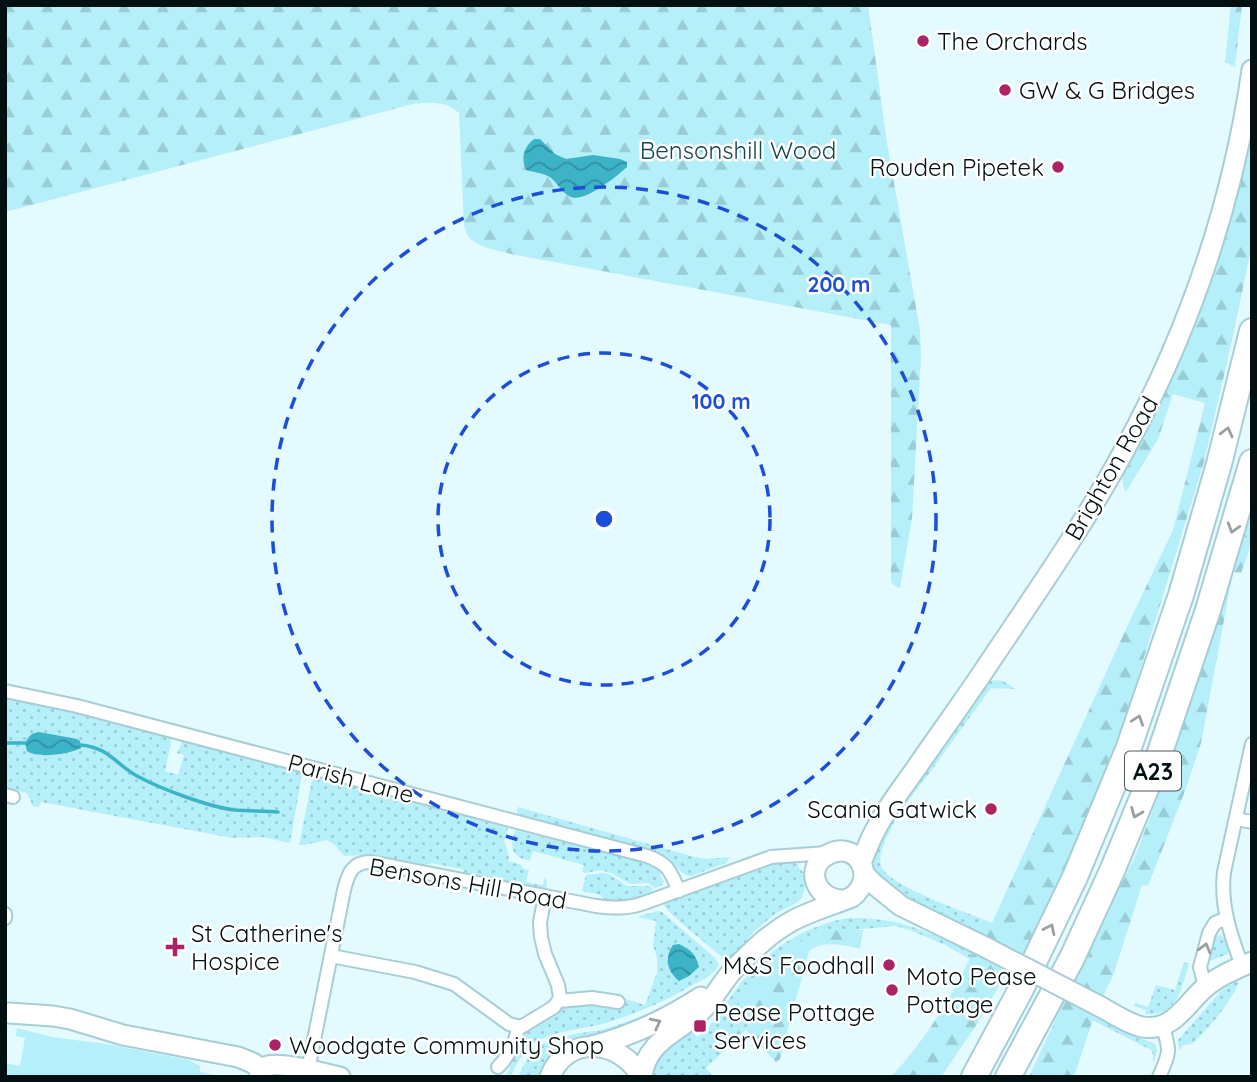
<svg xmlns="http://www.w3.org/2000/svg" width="1257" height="1082" font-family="Quicksand,sans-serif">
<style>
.grass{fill:url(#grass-dots)}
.forest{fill:url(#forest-firs)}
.park{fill:#b5effa}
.water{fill:url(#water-waves)}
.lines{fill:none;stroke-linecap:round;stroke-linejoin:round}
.stream{stroke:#3cb3c7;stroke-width:3.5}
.street-casing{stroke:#a7cdd5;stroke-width:16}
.secondary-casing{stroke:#a7cdd5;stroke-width:23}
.highway-casing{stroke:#a7cdd5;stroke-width:28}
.street{stroke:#fff;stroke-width:12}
.secondary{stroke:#fff;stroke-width:19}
.highway{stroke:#fff;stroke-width:24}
.secondary-bridge-casing{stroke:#a7cdd5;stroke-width:23;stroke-linecap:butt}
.secondary-bridge{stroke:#fff;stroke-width:19}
.oneway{stroke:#9a9fa0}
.ring{fill:none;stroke:#1d4ed8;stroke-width:3.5;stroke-dasharray:12 9}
.poi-dot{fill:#ab2265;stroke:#fff;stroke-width:2.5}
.labels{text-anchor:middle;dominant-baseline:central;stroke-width:5;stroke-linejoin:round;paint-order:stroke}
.shield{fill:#fff;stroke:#4f5859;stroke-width:2}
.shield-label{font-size:23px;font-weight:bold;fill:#031012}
.poi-label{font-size:24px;fill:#031012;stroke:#fff;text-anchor:start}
.park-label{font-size:24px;fill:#154850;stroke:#fff}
.street-label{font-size:24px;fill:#031012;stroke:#fff}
.centre{fill:#1d4ed8;stroke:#fff;stroke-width:3.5}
.ring-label{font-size:21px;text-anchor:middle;font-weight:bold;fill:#1d4ed8;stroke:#fff;stroke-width:5;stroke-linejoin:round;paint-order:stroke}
</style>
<defs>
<pattern id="grass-dots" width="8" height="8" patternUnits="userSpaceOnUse" patternTransform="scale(1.75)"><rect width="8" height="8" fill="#b5effa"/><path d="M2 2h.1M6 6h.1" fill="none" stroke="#9accd5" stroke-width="1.8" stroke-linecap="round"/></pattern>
<pattern id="forest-firs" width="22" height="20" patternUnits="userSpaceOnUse" patternTransform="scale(1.75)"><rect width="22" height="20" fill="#b5effa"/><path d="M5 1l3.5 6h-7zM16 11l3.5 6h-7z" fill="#9accd5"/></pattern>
<pattern id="water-waves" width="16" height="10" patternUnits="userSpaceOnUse" patternTransform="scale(1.75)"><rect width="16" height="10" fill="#3cb3c7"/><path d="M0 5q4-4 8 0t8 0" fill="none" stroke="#3090a0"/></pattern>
</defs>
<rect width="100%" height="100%" fill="#e3faff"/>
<path class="grass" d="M994,680L1003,681L1016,689L991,688C970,717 949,746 928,775C914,793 898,812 889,833C884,842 877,859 882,868C893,887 960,910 982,919L976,931L991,941C966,929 877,892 874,864C872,852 880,839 885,828L986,682Z
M5,695L62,708L166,734L170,737L171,742L165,771L178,775L184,755L177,753L182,742L185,739L303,768L290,843L262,837L232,838L41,802L39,807L33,806L27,793L13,790L12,793L5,791Z
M322,776L508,828L504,841L509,856L508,861L522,865V868L529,870L526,882L543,885L545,877L547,882L546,890L520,885V882L514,881L513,884L467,875L462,869L431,863L422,867L363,855L344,856L335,845L327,840L304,845H299L312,780Z
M518,807L691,856L705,859L730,857L726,863L691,876C679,875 677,864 667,857L516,816Z
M515,830L655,864L661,868L660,875L664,882L662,885L655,888L648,883L630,884L613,874L601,870L585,873L582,872L584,865L533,851L530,861C510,856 510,848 515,830Z
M776,862H793L799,865L798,867L804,873L806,879V885L802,897L798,902L775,914L754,931L737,954L729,960L721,956C708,944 669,916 662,902L766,865Z
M602,873L609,874L627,886H650L653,889L652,890L654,894L631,901L610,902V901L604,900L601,895L582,891L586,875Z
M658,911L662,912L715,958L719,965C713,976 700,981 689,987C664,1002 637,1013 609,1022C566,1035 530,1026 511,1077H509L507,1073L510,1069L508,1064L524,1032L562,1005L584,1003L611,1005L614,1009L622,1006V998L645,1005L657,973V958L653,945L656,921L636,917Z
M848,918C899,917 927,931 972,953L970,959L945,945L910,930L895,926L819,933L793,947L770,966L736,1009L747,1019L750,1026L706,1068L713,1077H696L695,1075L694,1077H652C657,1053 671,1042 693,1032L697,1037C714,1025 723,1007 735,991C762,953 802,926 848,918Z
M1218,935L1222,936L1229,944L1228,954L1207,962L1212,940Z
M1184,962L1189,964C1181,988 1178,1017 1145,1014L1146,1010L1134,1006L1135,1003L1148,1007L1156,985L1175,990Z
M1237,981L1239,983C1227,1007 1211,1026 1192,1044L1183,1045L1179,1051L1178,1040L1221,991Z
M702,986L704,987L664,1013L611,1034L581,1037L560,1044L553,1052L538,1077H518C524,1065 528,1054 540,1046C560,1033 585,1034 608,1028C641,1018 672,1003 702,986Z
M1095,1013L1127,1032L1155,1044L1157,1051L1153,1065V1055L1151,1050L1092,1020Z"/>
<path class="forest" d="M5,5H868L887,143L920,330L921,357L912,518L900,588C894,586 892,585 891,579V325L511,254C498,250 477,248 468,236C466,232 465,228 464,225L459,113C446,101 430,102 413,104L5,212Z
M1231,5H1242L1235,67L1225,62Z
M1252,94V244L1233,336L1204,462L1115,752L1068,862L1024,958L991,941L976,931L982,919L992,923L1125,631L1173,530L1205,403L1173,394L1158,439L1126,492C1120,482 1123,473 1126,463L1163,390Z
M1252,505V543L1241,573L1233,572L1201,743L1185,791L1148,886L1142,885L1114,973L1102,999L1072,984L1136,854L1171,761Z
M863,930L860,949C845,945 822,940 809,951L780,1059L776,1062L746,1030L750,1026C747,1018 742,1014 735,1009L737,1006C759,977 783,945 819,933C832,929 849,930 863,930Z
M972,953L1008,971L977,1024L941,1077H891C925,1040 952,998 972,953Z
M1065,999L1095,1013L1074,1077H1029Z"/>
<path class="park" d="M17,1028L52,1037L106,1044L189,1060L200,1066V1072L223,1077H5V1063L20,1066L25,1038L16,1036Z"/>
<path class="water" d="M534,139H540L555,154L566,159L593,155L620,159L627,162V167C616,177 582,205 569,196C560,191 557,181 548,176C542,173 533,172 526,170C521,158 523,148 534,139Z
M39,732L77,739L80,741L81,748C69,754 38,759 27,751L25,743C29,736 31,733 39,732Z
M679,944C690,949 696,954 699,967L689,976L679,981C667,971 664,958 673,945Z"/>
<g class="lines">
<path class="stream" d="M5,743H25
M81,745C110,748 115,764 137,776C161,789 209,807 235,810C249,811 264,811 278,812"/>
<g class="street-casing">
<path id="street" d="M5,691L77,706L647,856C669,864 670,871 679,891
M5,795L13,797
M1236,819L1252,822
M5,914V918
M331,956L415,972L454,984L509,1024L521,1027L554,1007L560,998L558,985L545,954L541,937L540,922L545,896
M1242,966C1231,936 1220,905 1224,872L1252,744
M1205,987L1200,967L1209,933L1215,923L1227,918
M559,1001L592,998L618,1002
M498,1067C509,1056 516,1042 518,1027
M308,1070L344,890C348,874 352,862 370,862L596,906C613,908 627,909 644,903L771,857L827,853
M1159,1077C1170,1052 1171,1051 1162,1025"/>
</g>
<g class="secondary-casing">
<path id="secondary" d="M861,863C866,851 870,839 876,829C887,807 903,787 917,767C941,732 966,698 989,663C1036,593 1085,523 1125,449C1189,331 1233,202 1252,70
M864,874L875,885L901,906L985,947
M1099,1006C1111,1012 1130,1025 1143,1027C1175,1032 1187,1001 1208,985C1221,975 1237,968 1252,962
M9,1013L53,1016L70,1019L123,1035L238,1057L253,1063L261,1070
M592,1046C632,1036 667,1019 701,997
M259,1077C260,1072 260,1070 265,1067C277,1060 325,1074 340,1077
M550,1077C566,1034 621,1039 641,1077
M642,1077C646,1041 677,1033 701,1011C714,999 722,982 734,969C752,951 770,933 792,921C811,911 832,905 852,897C878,877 857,840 829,854C803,866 815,901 844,900"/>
</g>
<g class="highway-casing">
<path id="highway" d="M974,1077L1020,991L1075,877L1129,747L1181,595L1219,464L1252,331
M1008,1077L1072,958L1112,871L1155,767L1208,610L1252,462"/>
</g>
<use href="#street" class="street"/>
<use href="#secondary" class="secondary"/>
<use href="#highway" class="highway"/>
<g class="secondary-bridge-casing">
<path id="secondary-bridge" d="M985,947L1099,1006"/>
</g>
<use href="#secondary-bridge" class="secondary-bridge"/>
</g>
<defs><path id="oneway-chevron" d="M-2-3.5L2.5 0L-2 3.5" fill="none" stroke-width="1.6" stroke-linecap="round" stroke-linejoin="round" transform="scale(1.75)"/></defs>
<g class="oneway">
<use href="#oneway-chevron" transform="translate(1227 432) rotate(-76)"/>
<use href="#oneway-chevron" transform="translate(1233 528) rotate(107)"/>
<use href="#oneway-chevron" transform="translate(1138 720) rotate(-71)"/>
<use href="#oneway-chevron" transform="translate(1136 813) rotate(112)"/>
<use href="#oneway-chevron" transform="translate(1050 929) rotate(-64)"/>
<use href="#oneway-chevron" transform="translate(1205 948) rotate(-75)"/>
<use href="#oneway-chevron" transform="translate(656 1023) rotate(-27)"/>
</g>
<g class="ring">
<circle cx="604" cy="519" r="166"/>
<circle cx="604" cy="519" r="332"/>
</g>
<g class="poi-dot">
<circle cx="923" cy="41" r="7"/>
<circle cx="1005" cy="90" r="7"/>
<circle cx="1058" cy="167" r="7"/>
<circle cx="991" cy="809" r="7"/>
<path d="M171.5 936.5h7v7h7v7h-7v7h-7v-7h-7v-7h7z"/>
<circle cx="889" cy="965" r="7"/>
<circle cx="892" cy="990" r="7"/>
<rect x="693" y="1019" width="14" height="14" rx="3.5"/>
<circle cx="275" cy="1045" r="7"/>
</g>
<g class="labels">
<rect class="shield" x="1125" y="751.5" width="56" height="39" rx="5"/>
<g class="shield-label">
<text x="1153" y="771">A23</text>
</g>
<g class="poi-label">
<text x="937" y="41">The Orchards</text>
<text x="1019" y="90">GW &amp; G Bridges</text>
<text x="1044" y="167" text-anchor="end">Rouden Pipetek</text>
<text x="977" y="809" text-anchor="end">Scania Gatwick</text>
<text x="191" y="933">St Catherine's<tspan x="191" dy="28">Hospice</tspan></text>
<text x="875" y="965" text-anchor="end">M&amp;S Foodhall</text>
<text x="906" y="976">Moto Pease<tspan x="906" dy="28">Pottage</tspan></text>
<text x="714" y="1012">Pease Pottage<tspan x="714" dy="28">Services</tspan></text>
<text x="289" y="1045">Woodgate Community Shop</text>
</g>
<g class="park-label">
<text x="738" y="150">Bensonshill Wood</text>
</g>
<g class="street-label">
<text transform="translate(1111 468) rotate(-60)">Brighton Road</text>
<text transform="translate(351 778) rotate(15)">Parish Lane</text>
<text transform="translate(468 883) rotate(10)">Bensons Hill Road</text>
</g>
</g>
<circle cx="604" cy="519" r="10" class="centre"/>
<g class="ring-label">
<text x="839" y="292">200 m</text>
<text x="721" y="409">100 m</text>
</g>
<rect width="1257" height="1082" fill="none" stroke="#031012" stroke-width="14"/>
</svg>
